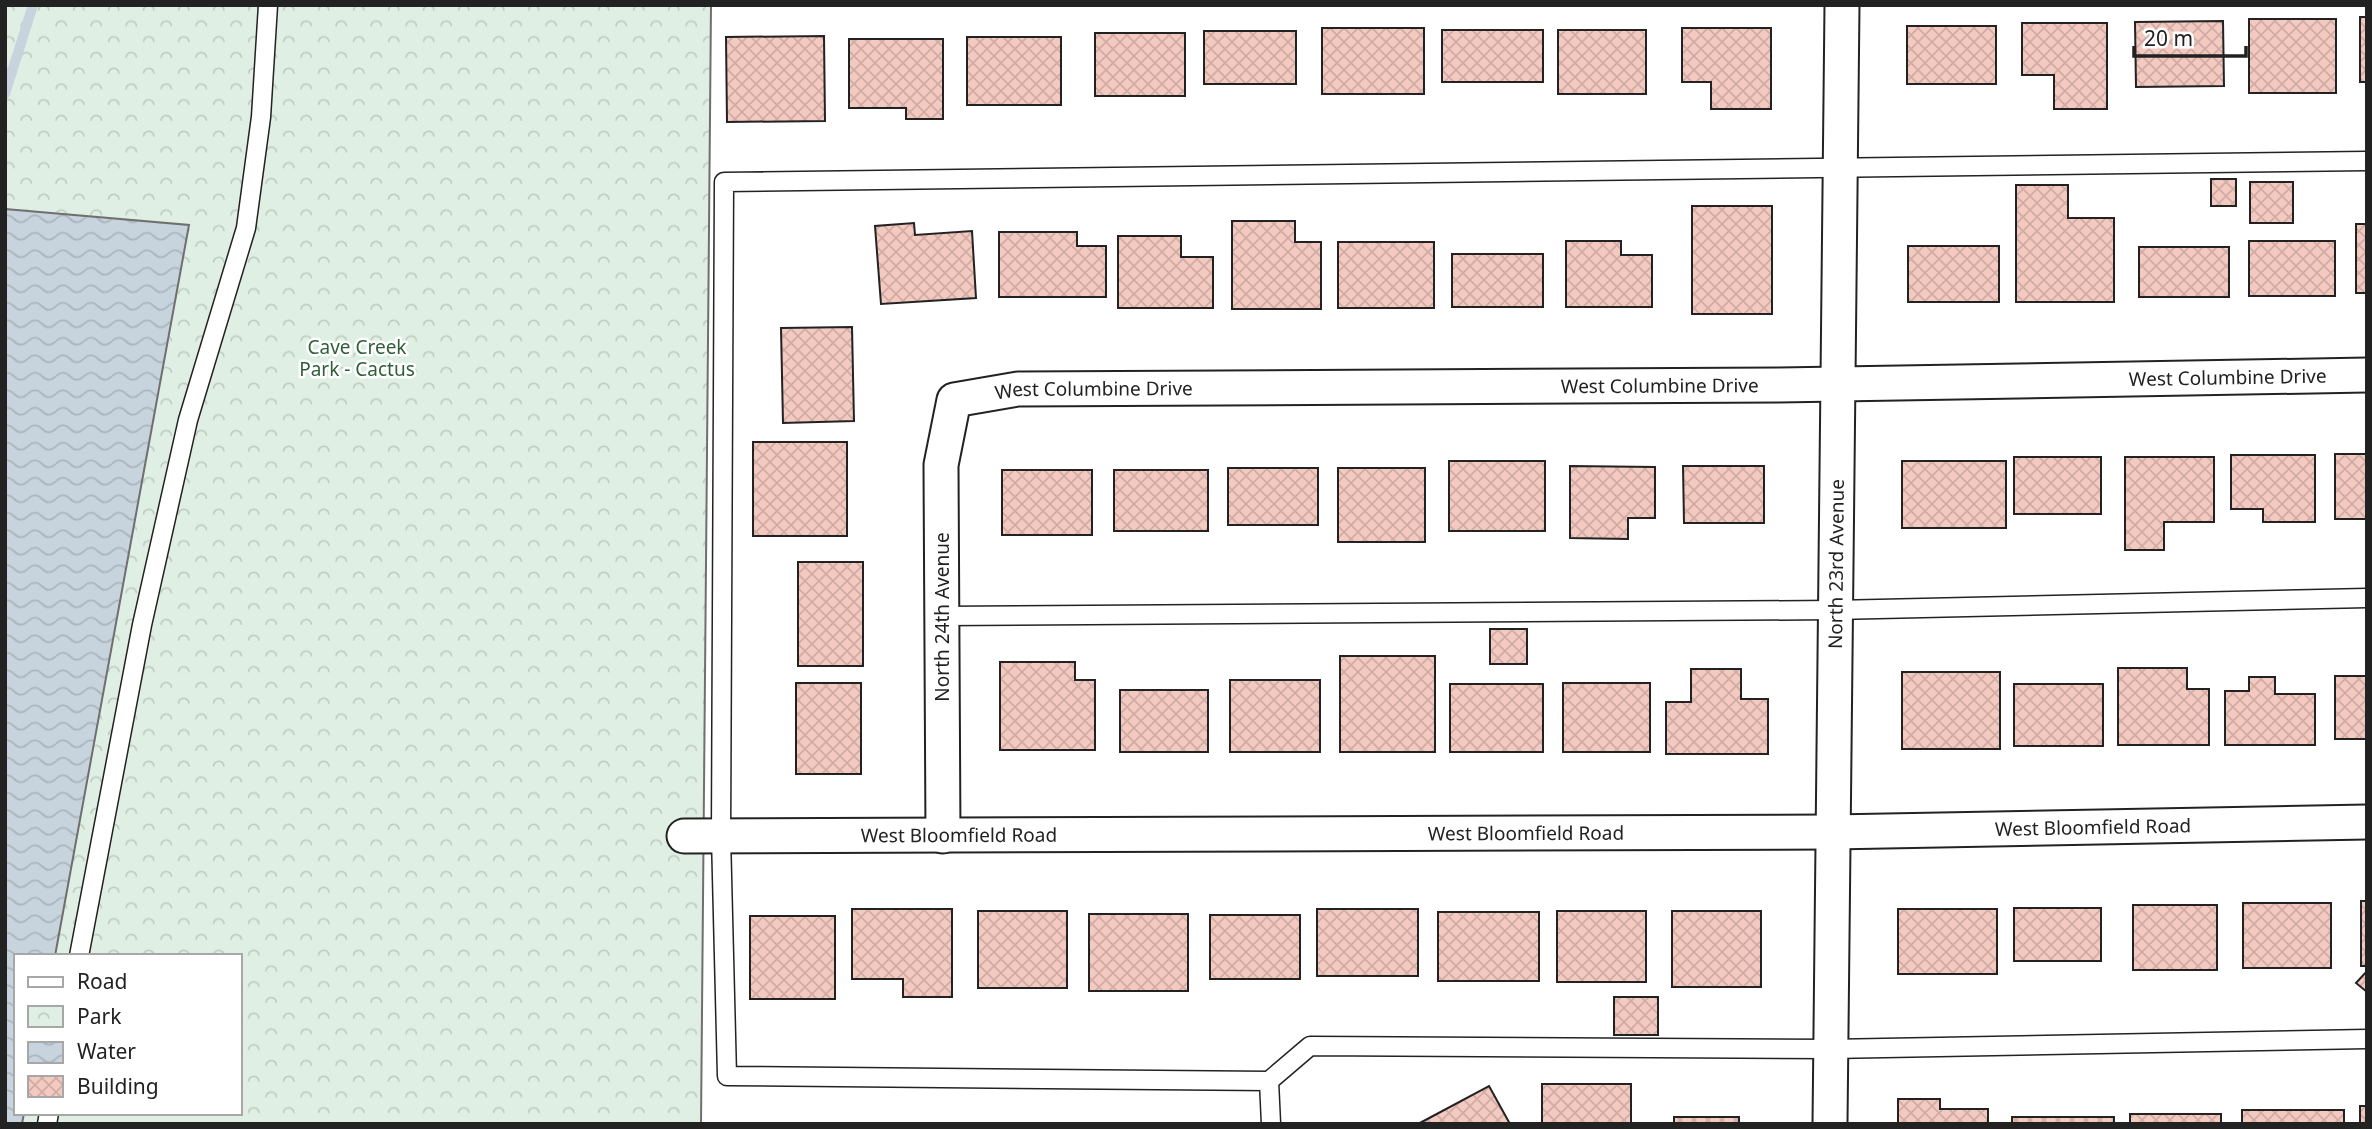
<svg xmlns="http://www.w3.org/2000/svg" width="2372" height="1129" font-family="'Noto Sans',sans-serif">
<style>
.park{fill:url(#park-crowns);stroke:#6f6f6f;stroke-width:2;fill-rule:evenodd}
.water{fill:url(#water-waves);stroke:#6f6f6f;stroke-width:2}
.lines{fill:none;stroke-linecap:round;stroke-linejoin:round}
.stream{stroke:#c7d3dd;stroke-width:10}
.building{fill:url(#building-cross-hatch);stroke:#222;stroke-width:2}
.lane-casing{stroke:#222;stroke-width:21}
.street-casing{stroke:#222;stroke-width:37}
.lane{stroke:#fff;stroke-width:18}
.street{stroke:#fff;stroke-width:33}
.labels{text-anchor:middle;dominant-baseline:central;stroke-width:5;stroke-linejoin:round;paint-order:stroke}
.park-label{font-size:19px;fill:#2f5e38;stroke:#fff}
.street-label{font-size:19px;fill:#222;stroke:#fff}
</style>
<defs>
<pattern id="park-crowns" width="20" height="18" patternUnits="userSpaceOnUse" patternTransform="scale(1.75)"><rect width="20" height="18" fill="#e0efe3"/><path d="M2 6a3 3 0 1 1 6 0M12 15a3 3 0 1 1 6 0" fill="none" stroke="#c0cdc2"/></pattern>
<pattern id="water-waves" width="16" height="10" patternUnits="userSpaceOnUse" patternTransform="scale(1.75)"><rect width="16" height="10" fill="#c7d3dd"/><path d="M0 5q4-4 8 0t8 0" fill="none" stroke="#abb5bd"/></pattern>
<pattern id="building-cross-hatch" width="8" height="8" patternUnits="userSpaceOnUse" patternTransform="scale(1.75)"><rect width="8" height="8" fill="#f3c9c0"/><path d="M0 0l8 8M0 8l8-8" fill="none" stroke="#d0aca5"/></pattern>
</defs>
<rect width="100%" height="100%" fill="#fff"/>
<path class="park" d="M5,5H711L701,1124H5ZM16,956H240V1113H16Z"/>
<path class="water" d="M5,209L189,225L55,956H16V1113H24L22,1124H5Z"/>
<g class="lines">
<path class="stream" d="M5,94L33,5"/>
</g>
<path class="building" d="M2360,17H2367V82H2360Z
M2249,19H2336V93H2249Z
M2223,21L2224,86L2136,87L2135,22Z
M2022,23H2107V109H2054V75H2022Z
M1907,26H1996V84H1907Z
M1322,28H1424V94H1322Z
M1682,28H1771V109H1711V82H1682Z
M1442,30H1543V82H1442Z
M1558,30H1646V94H1558Z
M1204,31H1296V84H1204Z
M1095,33H1185V96H1095Z
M824,36L825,121L727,122L726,37Z
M967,37H1061V105H967Z
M849,39H943V119H906V108H849Z
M2211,179H2236V206H2211Z
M2250,182H2293V223H2250Z
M2016,185H2068V218H2114V302H2016Z
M1692,206H1772V314H1692Z
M1232,221H1295V242H1321V309H1232Z
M914,223L915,235L972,231L976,298L881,304L875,226Z
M2356,224H2367V293H2356Z
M999,232H1077V246H1106V297H999Z
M1118,236H1181V257H1213V308H1118Z
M1566,241H1621V255H1652V307H1566Z
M2249,241H2335V296H2249Z
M1338,242H1434V308H1338Z
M1908,246H1999V302H1908Z
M2139,247H2229V297H2139Z
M1452,254H1543V307H1452Z
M852,327L854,421L783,423L781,328Z
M753,442H847V536H753Z
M2335,454H2367V519H2335Z
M2231,455H2315V522H2263V509H2231Z
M2014,457H2101V514H2014Z
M2125,457H2214V522H2164V550H2125Z
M1449,461H1545V531H1449Z
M1902,461H2006V528H1902Z
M1570,466L1655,467V518H1628V539L1570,538Z
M1683,466H1764V523H1684Z
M1228,468H1318V525H1228Z
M1338,468H1425V542H1338Z
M1002,470H1092V535H1002Z
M1114,470H1208V531H1114Z
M798,562H863V666H798Z
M1490,629H1527V664H1490Z
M1340,656H1435V752H1340Z
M1000,662H1075V680H1095V750H1000Z
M2118,668H2187V689H2209V745H2118Z
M1691,669H1741V699H1768V754H1666V702H1691Z
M1902,672H2000V749H1902Z
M2335,676H2367V739H2335Z
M2249,677H2275V694H2315V745H2225V691H2249Z
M1230,680H1320V752H1230Z
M796,683H861V774H796Z
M1563,683H1650V752H1563Z
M1450,684H1543V752H1450Z
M2014,684H2103V746H2014Z
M1120,690H1208V752H1120Z
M2361,901H2367V966H2361Z
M2243,903H2331V968H2243Z
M2133,905H2217V970H2133Z
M2014,908H2101V961H2014Z
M852,909H952V997H903V979H852Z
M1317,909H1418V976H1317Z
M1898,909H1997V974H1898Z
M978,911H1067V988H978Z
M1557,911H1646V982H1557Z
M1672,911H1761V987H1672Z
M1438,912H1539V981H1438Z
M1089,914H1188V991H1089Z
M1210,915H1300V979H1210Z
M750,916H835V999H750Z
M2367,971V992L2356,983Z
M1614,997H1658V1035H1614Z
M1542,1084H1631V1124H1542Z
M1489,1086L1510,1124H1418Z
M1898,1099H1940V1109H1988V1124H1898Z
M2360,1106H2367V1124H2360Z
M2242,1110H2344V1124H2242Z
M2130,1114H2221V1124H2130Z
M1674,1117H1739V1124H1674Z
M2012,1117H2114V1124H2012Z"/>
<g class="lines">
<g class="lane-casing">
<path id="lane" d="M942,616L1834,610L2367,598
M79,956L142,625L188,420L246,228L261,117L268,5
M1269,1081L1310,1046L1830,1049L2367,1039
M47,1124L49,1113
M1271,1124L1269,1081L727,1076L721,836L724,182L2367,161"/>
</g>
<g class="street-casing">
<g id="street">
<path id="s1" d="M684,836L1832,832L2367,822"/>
<path id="s2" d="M943,836L941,465L954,400L1018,389L1779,385L2367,375"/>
<path id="s3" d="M1830,1124L1842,5"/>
</g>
</g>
<use href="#lane" class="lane"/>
<use href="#street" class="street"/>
</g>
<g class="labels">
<g class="park-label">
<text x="357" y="347">Cave Creek<tspan x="357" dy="22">Park - Cactus</tspan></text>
</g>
<g class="street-label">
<text stroke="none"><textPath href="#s2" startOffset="1712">West Columbine Drive</textPath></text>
<text stroke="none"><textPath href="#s2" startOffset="1144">West Columbine Drive</textPath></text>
<text stroke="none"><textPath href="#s2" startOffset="578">West Columbine Drive</textPath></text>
<text stroke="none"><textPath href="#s3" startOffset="560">North 23rd Avenue</textPath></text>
<text transform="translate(942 617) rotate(-90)">North 24th Avenue</text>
<text stroke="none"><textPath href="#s1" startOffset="1409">West Bloomfield Road</textPath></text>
<text stroke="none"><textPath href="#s1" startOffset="842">West Bloomfield Road</textPath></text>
<text stroke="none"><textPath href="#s1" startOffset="275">West Bloomfield Road</textPath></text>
</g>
</g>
<rect width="2372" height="1129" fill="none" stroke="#222222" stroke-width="14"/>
<rect x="14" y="954" width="228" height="161" fill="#ffffff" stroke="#a7a7a7" stroke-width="2"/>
<rect x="28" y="977" width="35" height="10" fill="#ffffff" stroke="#a7a7a7" stroke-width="2"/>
<text x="77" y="989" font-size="21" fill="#222222">Road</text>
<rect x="28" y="1006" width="35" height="21" fill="url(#park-crowns)" stroke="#a7a7a7" stroke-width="2"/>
<text x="77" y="1024" font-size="21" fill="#222222">Park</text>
<rect x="28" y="1042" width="35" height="21" fill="url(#water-waves)" stroke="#a7a7a7" stroke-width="2"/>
<text x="77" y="1059" font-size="21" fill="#222222">Water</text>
<rect x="28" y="1076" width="35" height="21" fill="url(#building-cross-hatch)" stroke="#a7a7a7" stroke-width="2"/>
<text x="77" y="1094" font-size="21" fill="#222222">Building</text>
<path d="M2134 46v10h112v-10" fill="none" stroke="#222222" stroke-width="3.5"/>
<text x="2144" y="46" font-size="21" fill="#222222" stroke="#ffffff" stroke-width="5" paint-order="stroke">20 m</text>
</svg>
